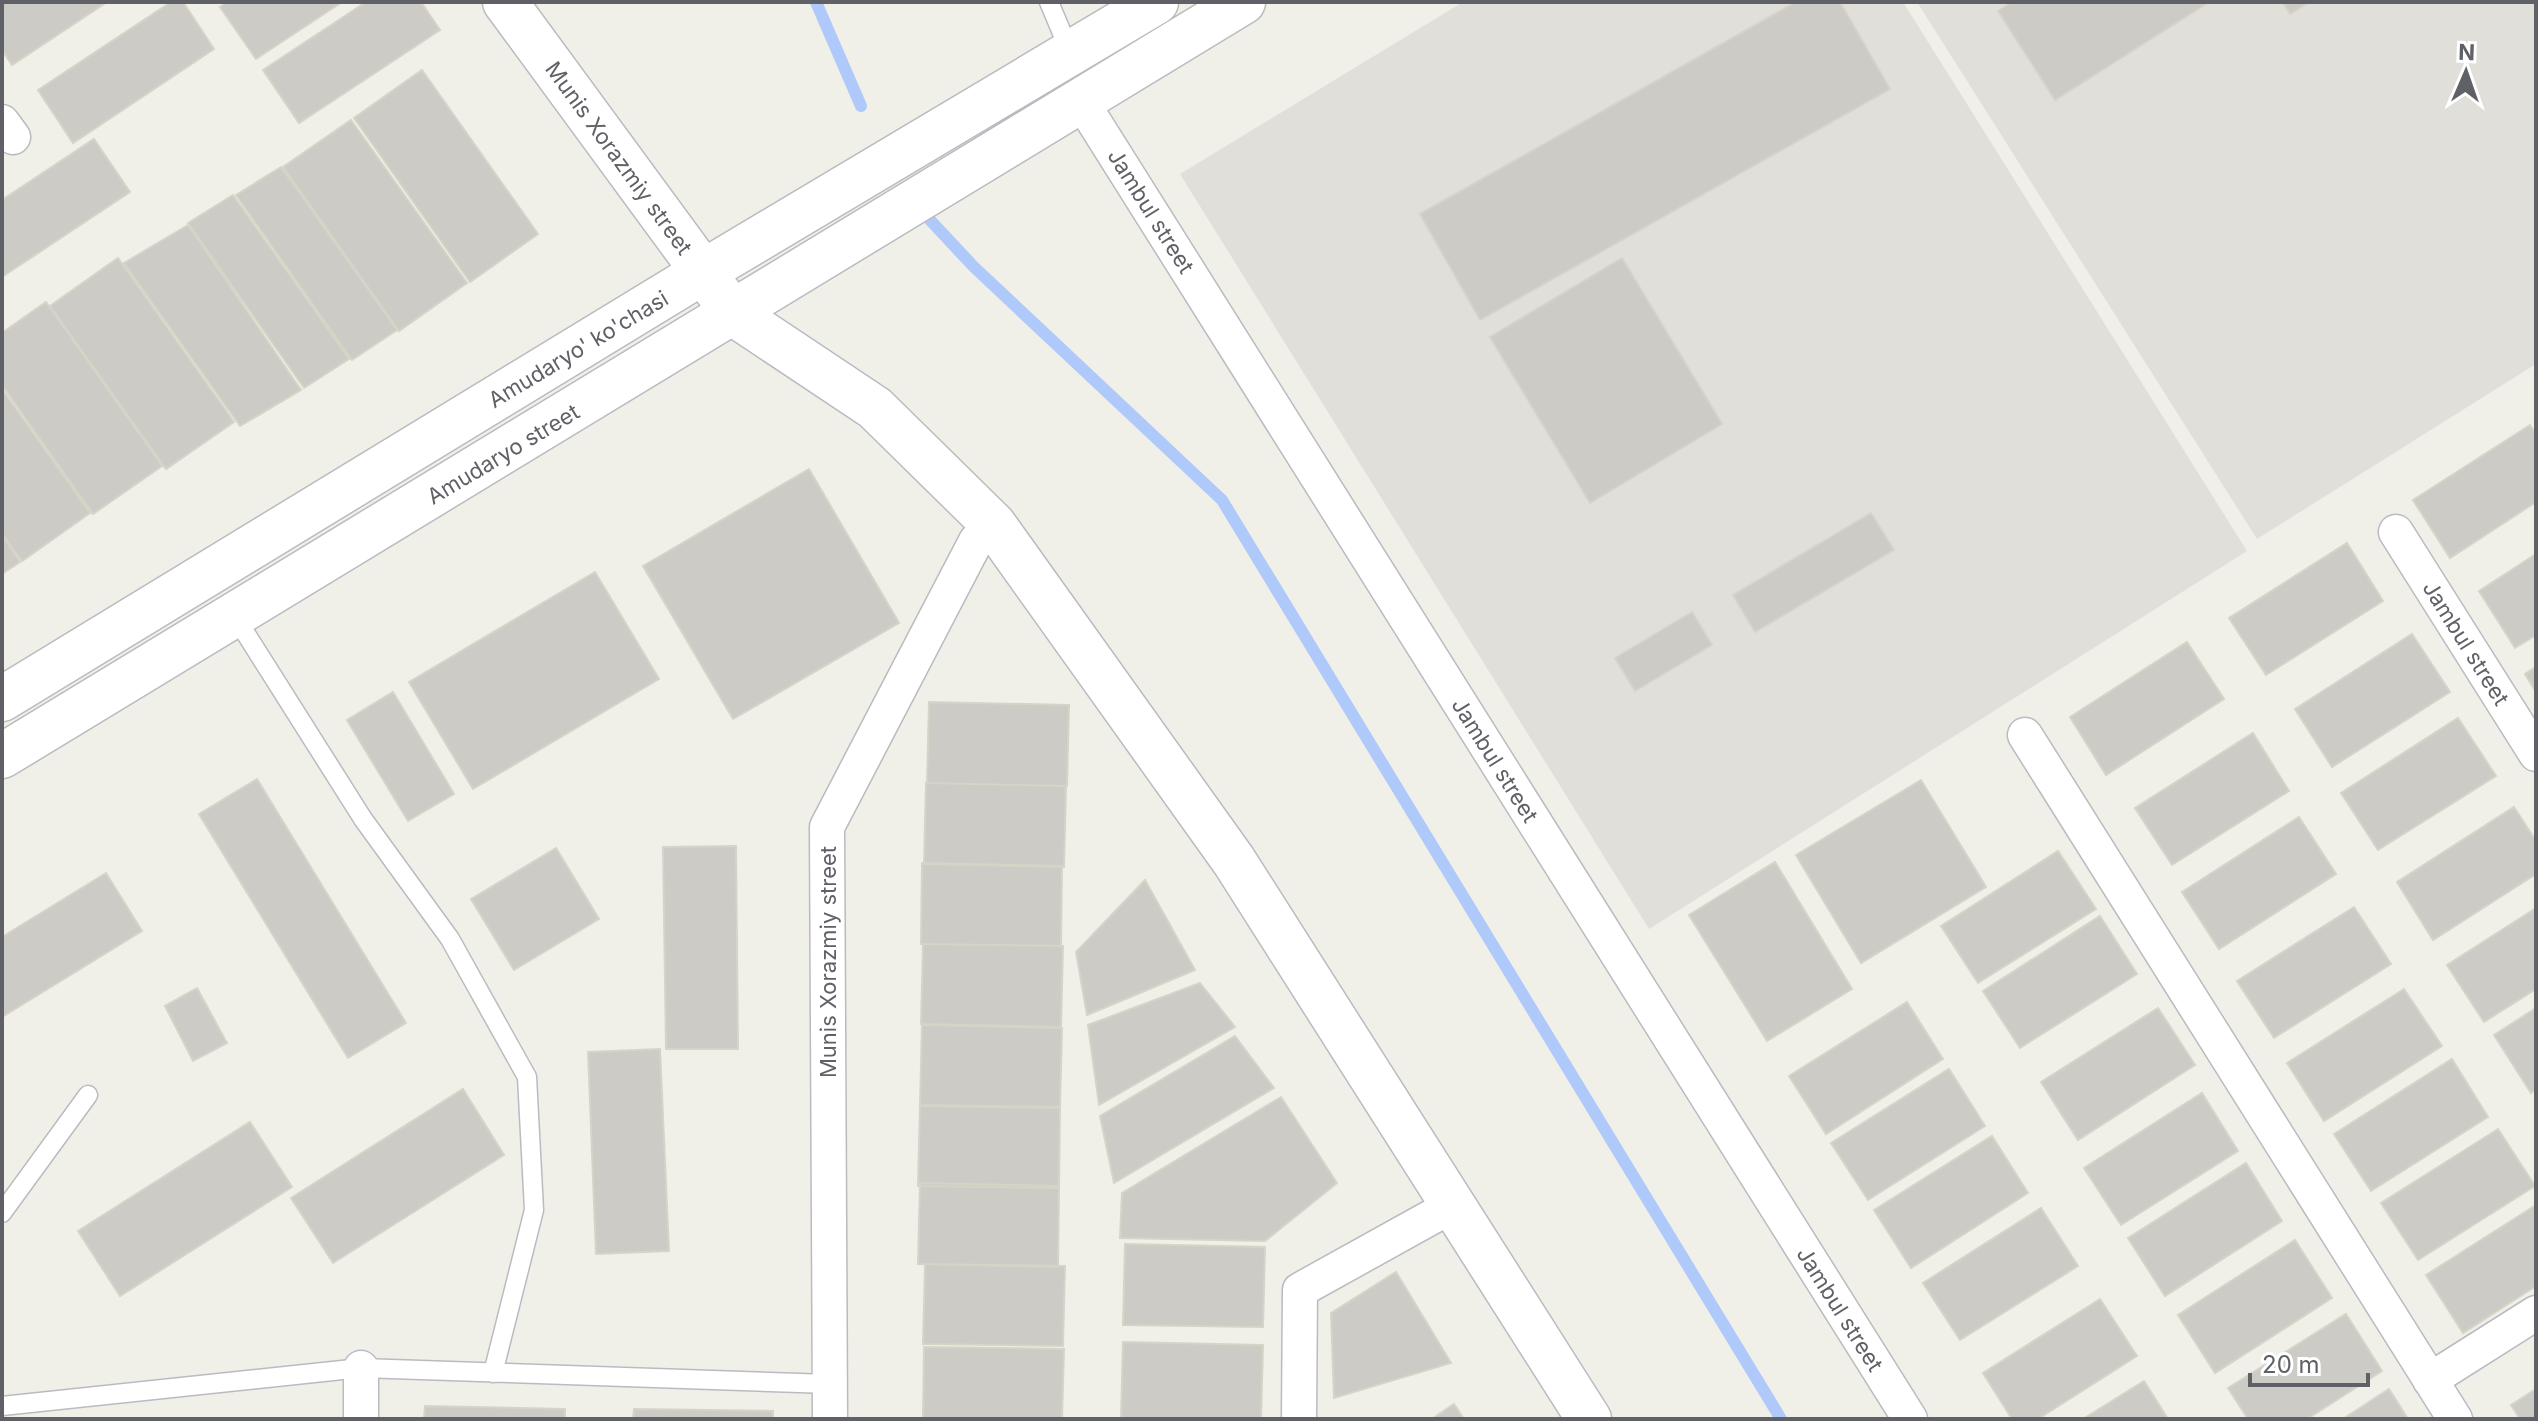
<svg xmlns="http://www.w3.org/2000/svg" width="2538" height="1421" font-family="Inter,sans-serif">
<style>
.industrial{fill:#e0dfda}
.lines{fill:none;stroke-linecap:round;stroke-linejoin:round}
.stream{stroke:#afc9fa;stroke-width:12}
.building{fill:#cccbc5;stroke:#d5d4c7;stroke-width:2}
.service-casing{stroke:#babbc1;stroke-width:21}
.minor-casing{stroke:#babbc1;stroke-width:37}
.tertiary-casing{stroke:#babbc1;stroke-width:47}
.service{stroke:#fff;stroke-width:18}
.minor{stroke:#fff;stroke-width:34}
.tertiary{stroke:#fff;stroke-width:44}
.labels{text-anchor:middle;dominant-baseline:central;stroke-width:7;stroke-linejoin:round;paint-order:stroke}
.street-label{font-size:22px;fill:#5f6167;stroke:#fff}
</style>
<rect width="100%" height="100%" fill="#f0f0e8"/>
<path class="industrial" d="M1463,2H1903L2247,551L1649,929L1180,174Z
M1917,2H2536V364L2257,539Z"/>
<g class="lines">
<path class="stream" d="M816,2L861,106
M930,220L974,267L1222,500L1781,1419"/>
</g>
<path class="building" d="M2,2H107L12,65L2,50Z
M171,2H183L214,49L73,143L38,90Z
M227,2H342L256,59L220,7Z
M366,2H421L440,30L299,123L263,70Z
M1796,2H1840L1890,89L1480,320L1420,214Z
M2012,2H2209L2055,100L1998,11Z
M2283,2H2309L2290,14Z
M422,70L538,234L470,282L354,118Z
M351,120L467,283L399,331L283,167Z
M94,139L130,192L2,277V200Z
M281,167L397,330L352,360L236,195Z
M233,195L349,359L304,388L188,223Z
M188,225L301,390L240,426L124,263Z
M118,258L234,422L166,469L50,306Z
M1622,258L1722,424L1590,503L1490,337Z
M46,302L162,466L93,514L2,385V333Z
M2,389L90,513L22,561L2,533Z
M2530,425L2536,434V502L2450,558L2413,500Z
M809,469L899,623L733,719L643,566Z
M1871,513L1894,550L1755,632L1733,595Z
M2,536L20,562L2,574Z
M2347,543L2383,601L2266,675L2229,618Z
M2536,554V635L2515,648L2479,591Z
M595,572L659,679L473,789L409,682Z
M1692,612L1712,645L1635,691L1615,658Z
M2412,634L2450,692L2332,767L2295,709Z
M2187,642L2224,699L2106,775L2070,717Z
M2536,667V692L2525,674Z
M393,692L454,794L408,821L347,720Z
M929,702L1069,705L1067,786L927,783Z
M2458,718L2496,776L2378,850L2341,793Z
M2253,733L2289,791L2172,865L2135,808Z
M257,779L406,1023L348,1058L199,814Z
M1921,780L1986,887L1861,963L1796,855Z
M926,783L1066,786L1064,867L924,864Z
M2514,807L2536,841V874L2433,940L2397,882Z
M2299,817L2336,874L2219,949L2182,892Z
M736,846L738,1049H666L663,847Z
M556,848L599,919L514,970L471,899Z
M2058,851L2096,909L1978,983L1941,926Z
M1775,862L1852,989L1767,1041L1689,915Z
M922,863L1062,866L1061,946L921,944Z
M106,873L142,931L2,1017V937Z
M1145,880L1195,970L1087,1015L1076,952Z
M2354,907L2391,964L2274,1038L2237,981Z
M2536,908V989L2484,1022L2447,965Z
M2100,916L2137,974L2020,1048L1983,991Z
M923,944L1063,946L1061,1027L921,1024Z
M1200,983L1235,1027L1099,1105L1088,1025Z
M197,988L227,1043L193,1061L165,1006Z
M2404,989L2442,1046L2324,1121L2287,1063Z
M1907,1002L1943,1059L1826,1134L1789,1076Z
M2158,1008L2195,1065L2078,1140L2041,1082Z
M2536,1008V1089L2531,1093L2494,1035Z
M922,1025L1062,1028L1060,1108L920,1106Z
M1235,1036L1274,1088L1114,1183L1100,1116Z
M660,1049L669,1251L596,1254L588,1052Z
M2452,1059L2488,1117L2371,1191L2334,1134Z
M1949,1069L1985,1126L1868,1200L1831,1143Z
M463,1089L504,1155L333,1263L291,1198Z
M2202,1093L2238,1151L2121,1225L2084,1168Z
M1281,1097L1337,1183L1265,1241L1120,1238L1122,1193Z
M920,1105L1060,1107L1059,1188L918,1186Z
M250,1122L292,1187L120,1296L78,1231Z
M2498,1129L2535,1186L2418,1260L2381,1203Z
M1992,1136L2028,1193L1911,1268L1874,1210Z
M2246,1163L2282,1221L2165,1296L2128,1238Z
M920,1183L1059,1186L1058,1267L918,1264Z
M2536,1205V1286L2463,1333L2426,1275Z
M2041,1208L2078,1266L1960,1340L1923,1283Z
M2295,1240L2332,1298L2215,1373L2178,1315Z
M1125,1244L1265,1247L1263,1327L1123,1325Z
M925,1264L1065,1266L1063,1346L923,1344Z
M1396,1272L1451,1363L1334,1398L1331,1313Z
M2100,1299L2137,1356L2038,1419H2012L1983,1373Z
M2346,1314L2382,1371L2307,1419H2248L2228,1388Z
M1123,1342L1263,1345L1261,1419H1121Z
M924,1347L1064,1349L1062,1419H923Z
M2144,1381L2168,1419H2083Z
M2389,1389L2408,1419H2343Z
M2536,1389V1419H2520L2511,1405Z
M1454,1404L1464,1419H1432Z
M425,1406L565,1409V1419H424Z
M634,1409L773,1411V1419H633Z"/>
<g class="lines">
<g class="service-casing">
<path id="service" d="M1049,2L1070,52
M234,615L363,819L450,939L527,1077L534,1210L493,1373
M2,1213L88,1095
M2,1406L361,1368L829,1384"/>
</g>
<g class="minor-casing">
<path id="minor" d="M1081,101L1910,1419
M2,122L13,137
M2396,532L2536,754
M2025,735L2455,1419
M2430,1380L2536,1313
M361,1419V1368
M830,1419L827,827L976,541
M1299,1419L1300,1290L1455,1204"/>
</g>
<g class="tertiary-casing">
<path id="tertiary" d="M505,2L734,314L875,408L994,525L1234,861L1589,1419
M2,699L703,272L1156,2
M2,756L1243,2"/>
</g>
<use href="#service" class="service"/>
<use href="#minor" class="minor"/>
<use href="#tertiary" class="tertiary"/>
</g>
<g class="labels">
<g class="street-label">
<text transform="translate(619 158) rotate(54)">Munis Xorazmiy street</text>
<text transform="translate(1151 211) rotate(58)">Jambul street</text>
<text transform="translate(578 349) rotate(-31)">Amudaryo' ko'chasi</text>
<text transform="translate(503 454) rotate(-31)">Amudaryo street</text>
<text transform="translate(2466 643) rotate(58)">Jambul street</text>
<text transform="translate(1495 760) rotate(58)">Jambul street</text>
<text transform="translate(828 962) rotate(-90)">Munis Xorazmiy street</text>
<text transform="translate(1840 1309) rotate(58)">Jambul street</text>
</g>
</g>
<rect width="2538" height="1421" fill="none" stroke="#5f6167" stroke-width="8"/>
<g transform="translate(2466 72) rotate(2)" stroke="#ffffff" stroke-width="6" paint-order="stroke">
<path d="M0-6L14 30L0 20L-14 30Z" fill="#5f6167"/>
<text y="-12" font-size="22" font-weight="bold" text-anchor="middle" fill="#5f6167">N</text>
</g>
<path d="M2250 1373v12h118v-12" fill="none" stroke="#5f6167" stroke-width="4"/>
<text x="2262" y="1373" font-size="24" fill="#5f6167" stroke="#ffffff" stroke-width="6" paint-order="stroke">20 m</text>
</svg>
